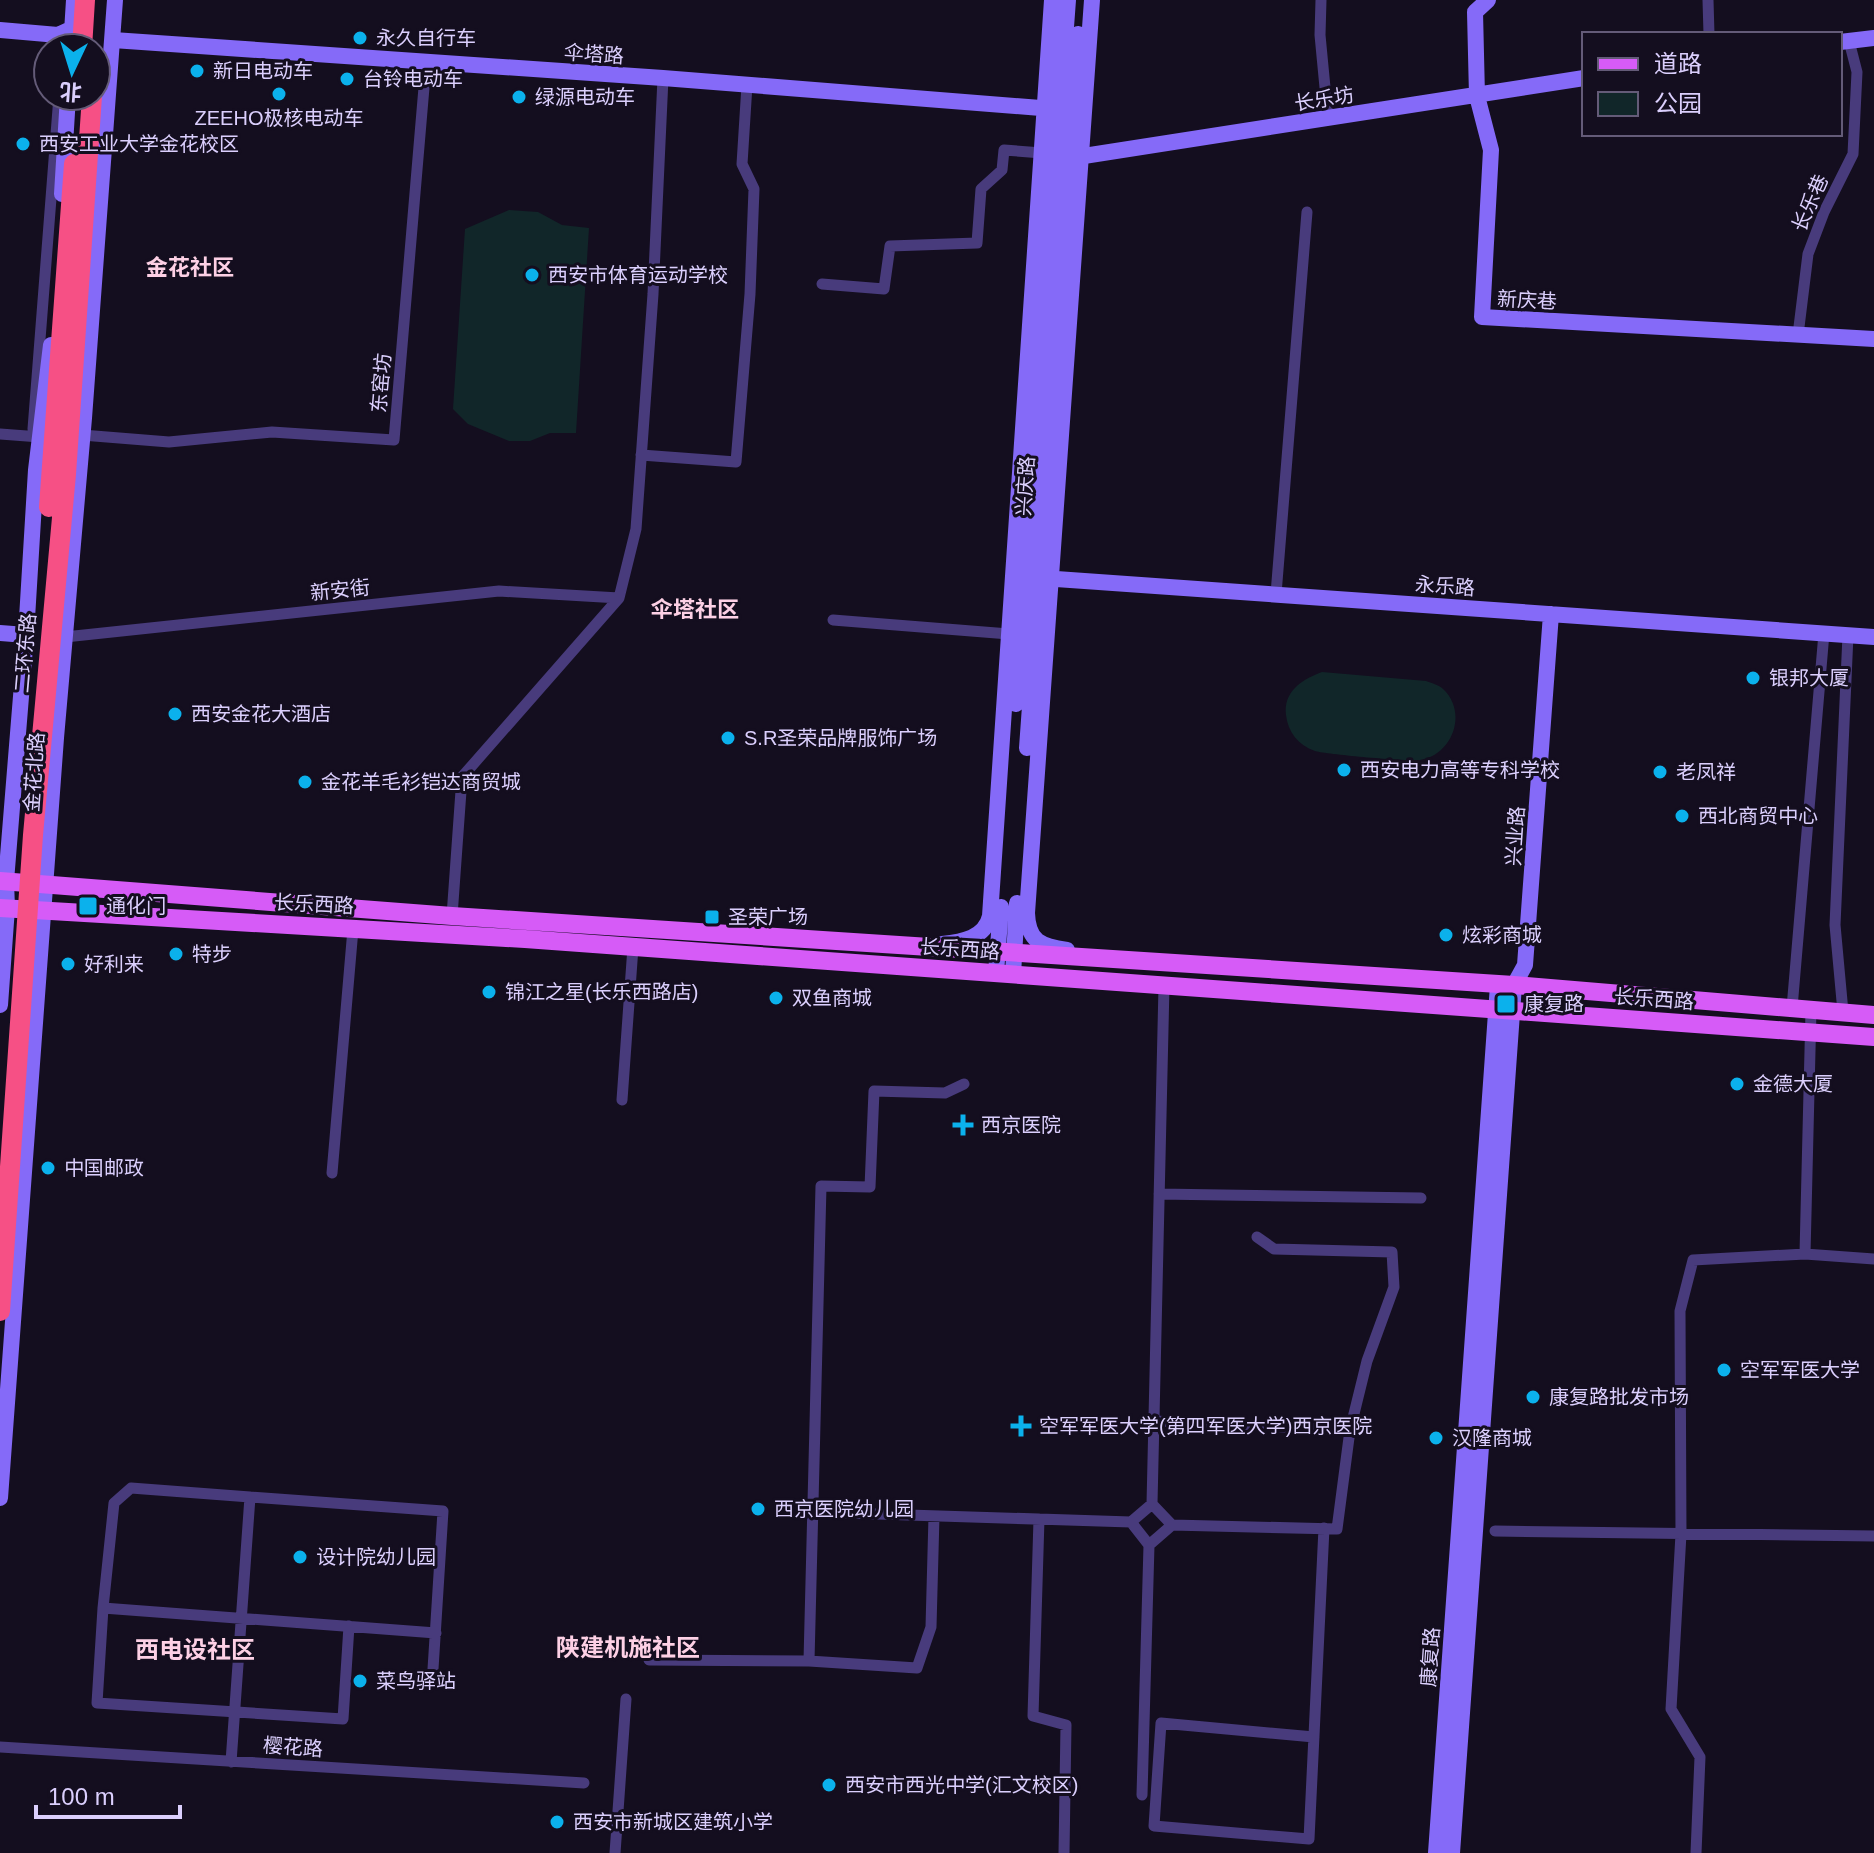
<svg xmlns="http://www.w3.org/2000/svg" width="1874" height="1853" font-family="Arial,'Noto Sans SC',sans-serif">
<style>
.green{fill:#112629}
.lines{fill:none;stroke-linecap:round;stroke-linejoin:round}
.street{stroke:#483b7c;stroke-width:11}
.secondary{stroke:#856af8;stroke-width:16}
.primary{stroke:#d65bf7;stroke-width:18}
.highway{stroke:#f65085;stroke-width:20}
.poi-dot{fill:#0bb1ec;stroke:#140e1f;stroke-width:3}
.labels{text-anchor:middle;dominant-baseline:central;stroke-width:6;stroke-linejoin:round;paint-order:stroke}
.poi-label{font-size:20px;fill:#dbcffd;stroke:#140e1f;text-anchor:start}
.street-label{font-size:20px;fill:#dbcffd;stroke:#140e1f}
.neighbourhood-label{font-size:22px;font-weight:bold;fill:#fdd0e5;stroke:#140e1f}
.quarter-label{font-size:24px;font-weight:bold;fill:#fdd0e5;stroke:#140e1f}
</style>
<rect width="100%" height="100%" fill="#140e1f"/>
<path class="green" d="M509,210L538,212L562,225L589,228L576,433H550L530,441H509L468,424L453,409L465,229Z
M1322,672L1426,681C1431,683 1439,685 1443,689C1468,712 1453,755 1420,760C1411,762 1323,754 1315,751C1298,745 1288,732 1286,715C1283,691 1303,679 1322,672Z"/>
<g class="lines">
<path class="street" d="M1321,0L1320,35L1328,119
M1708,0L1709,34
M822,284L884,289L890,246L977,243L981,189L1002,170L1004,150L1042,153
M1798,335L1808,254L1824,212L1853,154L1857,72L1849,41
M0,434L40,437
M82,435L169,442L272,432L394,440L426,64
M40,437L33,429L59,96
M641,455L736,462L750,294L754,189L742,164L747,85
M1276,594L1307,212
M833,620L1009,634
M65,637L499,591L619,598
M452,916L462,777L619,598L636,529L653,294L663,78
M1792,1008L1824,633
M1843,1012L1835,925L1848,635
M622,1100L633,947
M332,1173L353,929
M1159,1194L1421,1198
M1805,1254L1811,1010
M1154,1421L1350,1430L1367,1361L1394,1287L1392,1252L1274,1249L1257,1237
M1152,1504L1131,1522L1149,1545L1172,1525L1152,1504L1164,986
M814,1512L1131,1522
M1039,1519L1033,1716L1066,1725L1064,1853
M1172,1525L1337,1529L1350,1430
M1495,1531L1874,1536
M103,1608L114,1503L131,1488L250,1497
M349,1626L343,1719L97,1703L103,1608C214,1616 325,1624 436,1633
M649,1660L809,1661L917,1668L931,1627L934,1516
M809,1661L821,1186L870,1187L874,1091L945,1093L964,1084
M1314,1737L1161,1723L1154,1826L1309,1839L1324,1528
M0,1747L584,1783
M231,1762L250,1497L443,1511L433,1669
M1142,1795L1149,1545
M615,1853L626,1699
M1696,1853L1700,1757L1671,1709L1681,1534L1680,1311L1693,1260L1805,1254L1874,1259"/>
<path class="secondary" d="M1488,0L1475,12L1477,96L1491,150L1482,317L1874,339
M0,30L58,35L73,28
M113,40L663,78L1053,109
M1840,42L1874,38
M71,48L74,0
M1071,158L1584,78
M62,194L68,96
M1042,578L1874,637
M0,633L26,635
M1016,704L1068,0
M1027,748L1078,34
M942,944C962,942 985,938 990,916L1052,0
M1067,950C1041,946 1028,942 1027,913L1092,0
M996,973L1001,907
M1013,975L1017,903
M0,1005L7,908L6,881L26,635L36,470L51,345
M0,1498L56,738L84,418L115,0
M1436,1853L1498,985
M1452,1853L1514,985L1525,965L1551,614"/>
<path class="primary" d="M0,881L452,916L1514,985L1874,1015
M0,908L525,939L1874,1037"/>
<path class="highway" d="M82,48L85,0
M49,507L74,164
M0,1311L33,835L66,474L92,96"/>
</g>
<g class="poi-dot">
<circle cx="360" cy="38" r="8"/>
<circle cx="197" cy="71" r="8"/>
<circle cx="347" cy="79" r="8"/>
<circle cx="279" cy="94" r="8"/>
<circle cx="519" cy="97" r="8"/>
<circle cx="23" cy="144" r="8"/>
<circle cx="532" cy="275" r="8"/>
<circle cx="1753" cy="678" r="8"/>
<circle cx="175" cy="714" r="8"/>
<circle cx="728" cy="738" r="8"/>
<circle cx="1344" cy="770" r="8"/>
<circle cx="1660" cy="772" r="8"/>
<circle cx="305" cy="782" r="8"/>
<circle cx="1682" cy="816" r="8"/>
<rect x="78" y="896" width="20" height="20" rx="4"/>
<rect x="704" y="909" width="16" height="16" rx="4"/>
<circle cx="1446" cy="935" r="8"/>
<circle cx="176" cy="954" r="8"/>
<circle cx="68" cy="964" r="8"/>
<circle cx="489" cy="992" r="8"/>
<circle cx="776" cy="998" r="8"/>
<rect x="1496" y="994" width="20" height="20" rx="4"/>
<circle cx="1737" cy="1084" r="8"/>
<path d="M959 1113h8v8h8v8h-8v8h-8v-8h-8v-8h8z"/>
<circle cx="48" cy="1168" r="8"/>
<circle cx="1724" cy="1370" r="8"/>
<circle cx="1533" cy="1397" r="8"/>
<path d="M1017 1414h8v8h8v8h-8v8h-8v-8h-8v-8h8z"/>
<circle cx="1436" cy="1438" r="8"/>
<circle cx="758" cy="1509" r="8"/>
<circle cx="300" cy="1557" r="8"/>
<circle cx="360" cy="1681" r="8"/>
<circle cx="829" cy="1785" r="8"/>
<circle cx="557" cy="1822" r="8"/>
</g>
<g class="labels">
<g class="poi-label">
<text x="376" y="38">永久自行车</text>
<text x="213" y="71">新日电动车</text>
<text x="363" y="79">台铃电动车</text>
<text x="535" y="97">绿源电动车</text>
<text x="279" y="118" text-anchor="middle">ZEEHO极核电动车</text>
<text x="39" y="144">西安工业大学金花校区</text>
<text x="548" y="275">西安市体育运动学校</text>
<text x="1769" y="678">银邦大厦</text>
<text x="191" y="714">西安金花大酒店</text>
<text x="744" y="738">S.R圣荣品牌服饰广场</text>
<text x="1360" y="770">西安电力高等专科学校</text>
<text x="1676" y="772">老凤祥</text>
<text x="321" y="782">金花羊毛衫铠达商贸城</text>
<text x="1698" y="816">西北商贸中心</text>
<text x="106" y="906">通化门</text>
<text x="728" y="917">圣荣广场</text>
<text x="1462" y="935">炫彩商城</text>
<text x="192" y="954">特步</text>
<text x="84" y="964">好利来</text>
<text x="505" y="992">锦江之星(长乐西路店)</text>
<text x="792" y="998">双鱼商城</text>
<text x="1524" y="1004">康复路</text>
<text x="1753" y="1084">金德大厦</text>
<text x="981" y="1125">西京医院</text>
<text x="64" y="1168">中国邮政</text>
<text x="1740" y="1370">空军军医大学</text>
<text x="1549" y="1397">康复路批发市场</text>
<text x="1039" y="1426">空军军医大学(第四军医大学)西京医院</text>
<text x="1452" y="1438">汉隆商城</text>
<text x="774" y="1509">西京医院幼儿园</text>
<text x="316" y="1557">设计院幼儿园</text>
<text x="376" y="1681">菜鸟驿站</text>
<text x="845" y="1785">西安市西光中学(汇文校区)</text>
<text x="573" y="1822">西安市新城区建筑小学</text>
</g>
<g class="street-label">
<text transform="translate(594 54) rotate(4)">伞塔路</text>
<text transform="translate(1324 99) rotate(-9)">长乐坊</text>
<text transform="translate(1810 203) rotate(-66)">长乐巷</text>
<text transform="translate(1527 300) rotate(3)">新庆巷</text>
<text transform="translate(381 383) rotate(-85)">东窑坊</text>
<text transform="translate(1025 486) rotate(-86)">兴庆路</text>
<text transform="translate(1445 586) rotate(4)">永乐路</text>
<text transform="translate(340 590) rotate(-6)">新安街</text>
<text transform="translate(25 653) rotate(-85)">二环东路</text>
<text transform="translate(34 772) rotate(-86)">金花北路</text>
<text transform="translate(1515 836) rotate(-86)">兴业路</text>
<text transform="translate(314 904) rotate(3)">长乐西路</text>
<text transform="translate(960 949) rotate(4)">长乐西路</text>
<text transform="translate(1654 999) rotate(4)">长乐西路</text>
<text transform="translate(1430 1657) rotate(-86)">康复路</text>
<text transform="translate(293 1747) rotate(4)">樱花路</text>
</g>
<g class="neighbourhood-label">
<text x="190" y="267">金花社区</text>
<text x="695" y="609">伞塔社区</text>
</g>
<g class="quarter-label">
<text x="628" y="1647">陕建机施社区</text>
<text x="195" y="1649">西电设社区</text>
</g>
</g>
<rect x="1582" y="32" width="260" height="104" fill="#140e1f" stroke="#645b78" stroke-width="2"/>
<rect x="1598" y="58" width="40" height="12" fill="#d65bf7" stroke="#645b78" stroke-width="2"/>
<text x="1654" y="72" font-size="24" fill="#dbcffd">道路</text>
<rect x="1598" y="92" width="40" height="24" fill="#112629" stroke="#645b78" stroke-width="2"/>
<text x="1654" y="112" font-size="24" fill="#dbcffd">公园</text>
<g transform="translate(72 72) rotate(184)"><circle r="38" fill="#140e1f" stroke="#645b78" stroke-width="2"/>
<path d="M0-6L14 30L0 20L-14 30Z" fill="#0bb1ec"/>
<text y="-12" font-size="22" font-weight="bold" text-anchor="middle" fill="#dbcffd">北</text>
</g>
<path d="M36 1805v12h144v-12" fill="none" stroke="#dbcffd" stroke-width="4"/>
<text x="48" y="1805" font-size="24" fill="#dbcffd" stroke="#140e1f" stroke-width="6" paint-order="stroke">100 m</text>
</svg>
